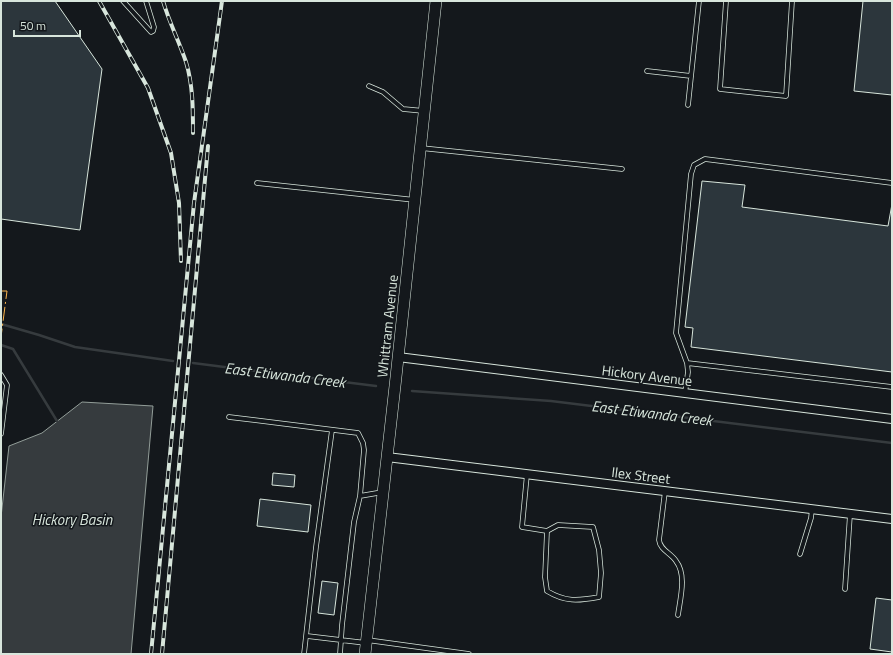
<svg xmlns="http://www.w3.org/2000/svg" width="893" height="655" font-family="'Titillium Web',sans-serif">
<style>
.water{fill:#363b3e;stroke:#939e99}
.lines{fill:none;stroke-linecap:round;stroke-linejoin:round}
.stream{stroke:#363b3e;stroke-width:2.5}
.building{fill:#2c363c;stroke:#d8e6dc}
.lane-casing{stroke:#d8e6dc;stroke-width:5.5}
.street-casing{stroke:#d8e6dc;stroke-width:10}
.secondary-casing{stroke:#d8e6dc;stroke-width:12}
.lane{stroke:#14181c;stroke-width:4}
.street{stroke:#14181c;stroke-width:8}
.secondary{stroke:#14181c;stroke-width:11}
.rail-casing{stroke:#d8e6dc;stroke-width:4}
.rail{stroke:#14181c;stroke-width:2.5;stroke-dasharray:8;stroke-linecap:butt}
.power{stroke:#ffb74d;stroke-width:1;stroke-dasharray:14 3 2 3;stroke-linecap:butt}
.labels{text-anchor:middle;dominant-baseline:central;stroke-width:3;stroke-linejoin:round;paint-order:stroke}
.street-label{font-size:14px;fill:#d8e6dc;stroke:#14181c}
.water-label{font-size:15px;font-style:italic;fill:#d8e6dc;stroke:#14181c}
</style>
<rect width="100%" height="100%" fill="#14181c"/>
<path class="water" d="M82,402L153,406L131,654H1V517L9,446L42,433Z"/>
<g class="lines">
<path class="stream" d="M1,324L39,335L75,347L173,361
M1,345L13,349L57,421
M193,363L376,386
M412,391L551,401L892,443"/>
</g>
<path class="building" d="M1,1H55L102,69L80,230L1,219Z
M863,1H892V95L854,91Z
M702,181L745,185L742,207L888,226L892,204V372L691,347L693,328L685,327Z
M273,473L295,475L294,487L272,485Z
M260,499L311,505L308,532L257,526Z
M322,581L338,583L334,615L318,613Z
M876,598L892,600V652L870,649Z"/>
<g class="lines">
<g class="lane-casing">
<path id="lane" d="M123,1L151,32L153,31L154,27L146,1
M726,1L720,89L786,96L792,1
M647,71L691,76
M369,86L383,92L403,109L424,111
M688,105L699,1
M421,148L622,169
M257,183L415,200
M687,363L892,387
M1,375L7,385L1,434
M685,393L688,372L687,363L676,333L691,174L694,165L705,159L892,183
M229,417L358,433L363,443L364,450L360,496L354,522L342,625L340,654
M527,474L522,527L547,531L558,525L593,527L599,550L601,573L599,597C578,601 565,602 547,591L545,577L547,531
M665,491L659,540C660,550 671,553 676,561C687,575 680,599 678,615
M360,496L383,492
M800,554L811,518L812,509
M845,589L850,514
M307,636L366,643
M367,640L469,654
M304,654L316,547L332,430"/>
</g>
<g class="street-casing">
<path id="street" d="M398,357L892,419
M387,457L892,519"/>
</g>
<g class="secondary-casing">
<path id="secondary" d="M365,654L396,377L436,1"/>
</g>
<use href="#lane" class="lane"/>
<use href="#street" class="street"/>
<use href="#secondary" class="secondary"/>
<g class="rail-casing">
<path id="rail" d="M99,1L148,88L171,153L179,203L181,261
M163,1C169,22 179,41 186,62C193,85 193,109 193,133
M151,654L194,203L222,1
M162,654L208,146"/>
</g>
<use href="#rail" class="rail"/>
<path class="power" d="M1,291H7L1,337"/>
</g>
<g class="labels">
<g class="street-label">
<text transform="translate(387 326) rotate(-84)">Whittram Avenue</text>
<text transform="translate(647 375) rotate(7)">Hickory Avenue</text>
<text transform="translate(641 475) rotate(7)">Ilex Street</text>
</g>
<g class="water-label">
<text transform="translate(285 375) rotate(7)">East Etiwanda Creek</text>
<text transform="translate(652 413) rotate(7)">East Etiwanda Creek</text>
<text x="72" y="519">Hickory Basin</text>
</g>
</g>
<rect width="893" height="655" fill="none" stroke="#d8e6dc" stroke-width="4"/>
<path d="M14 30v6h66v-6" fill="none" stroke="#d8e6dc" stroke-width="2"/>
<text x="20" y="30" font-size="12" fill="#d8e6dc" stroke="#14181c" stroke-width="3" paint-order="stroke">50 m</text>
</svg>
